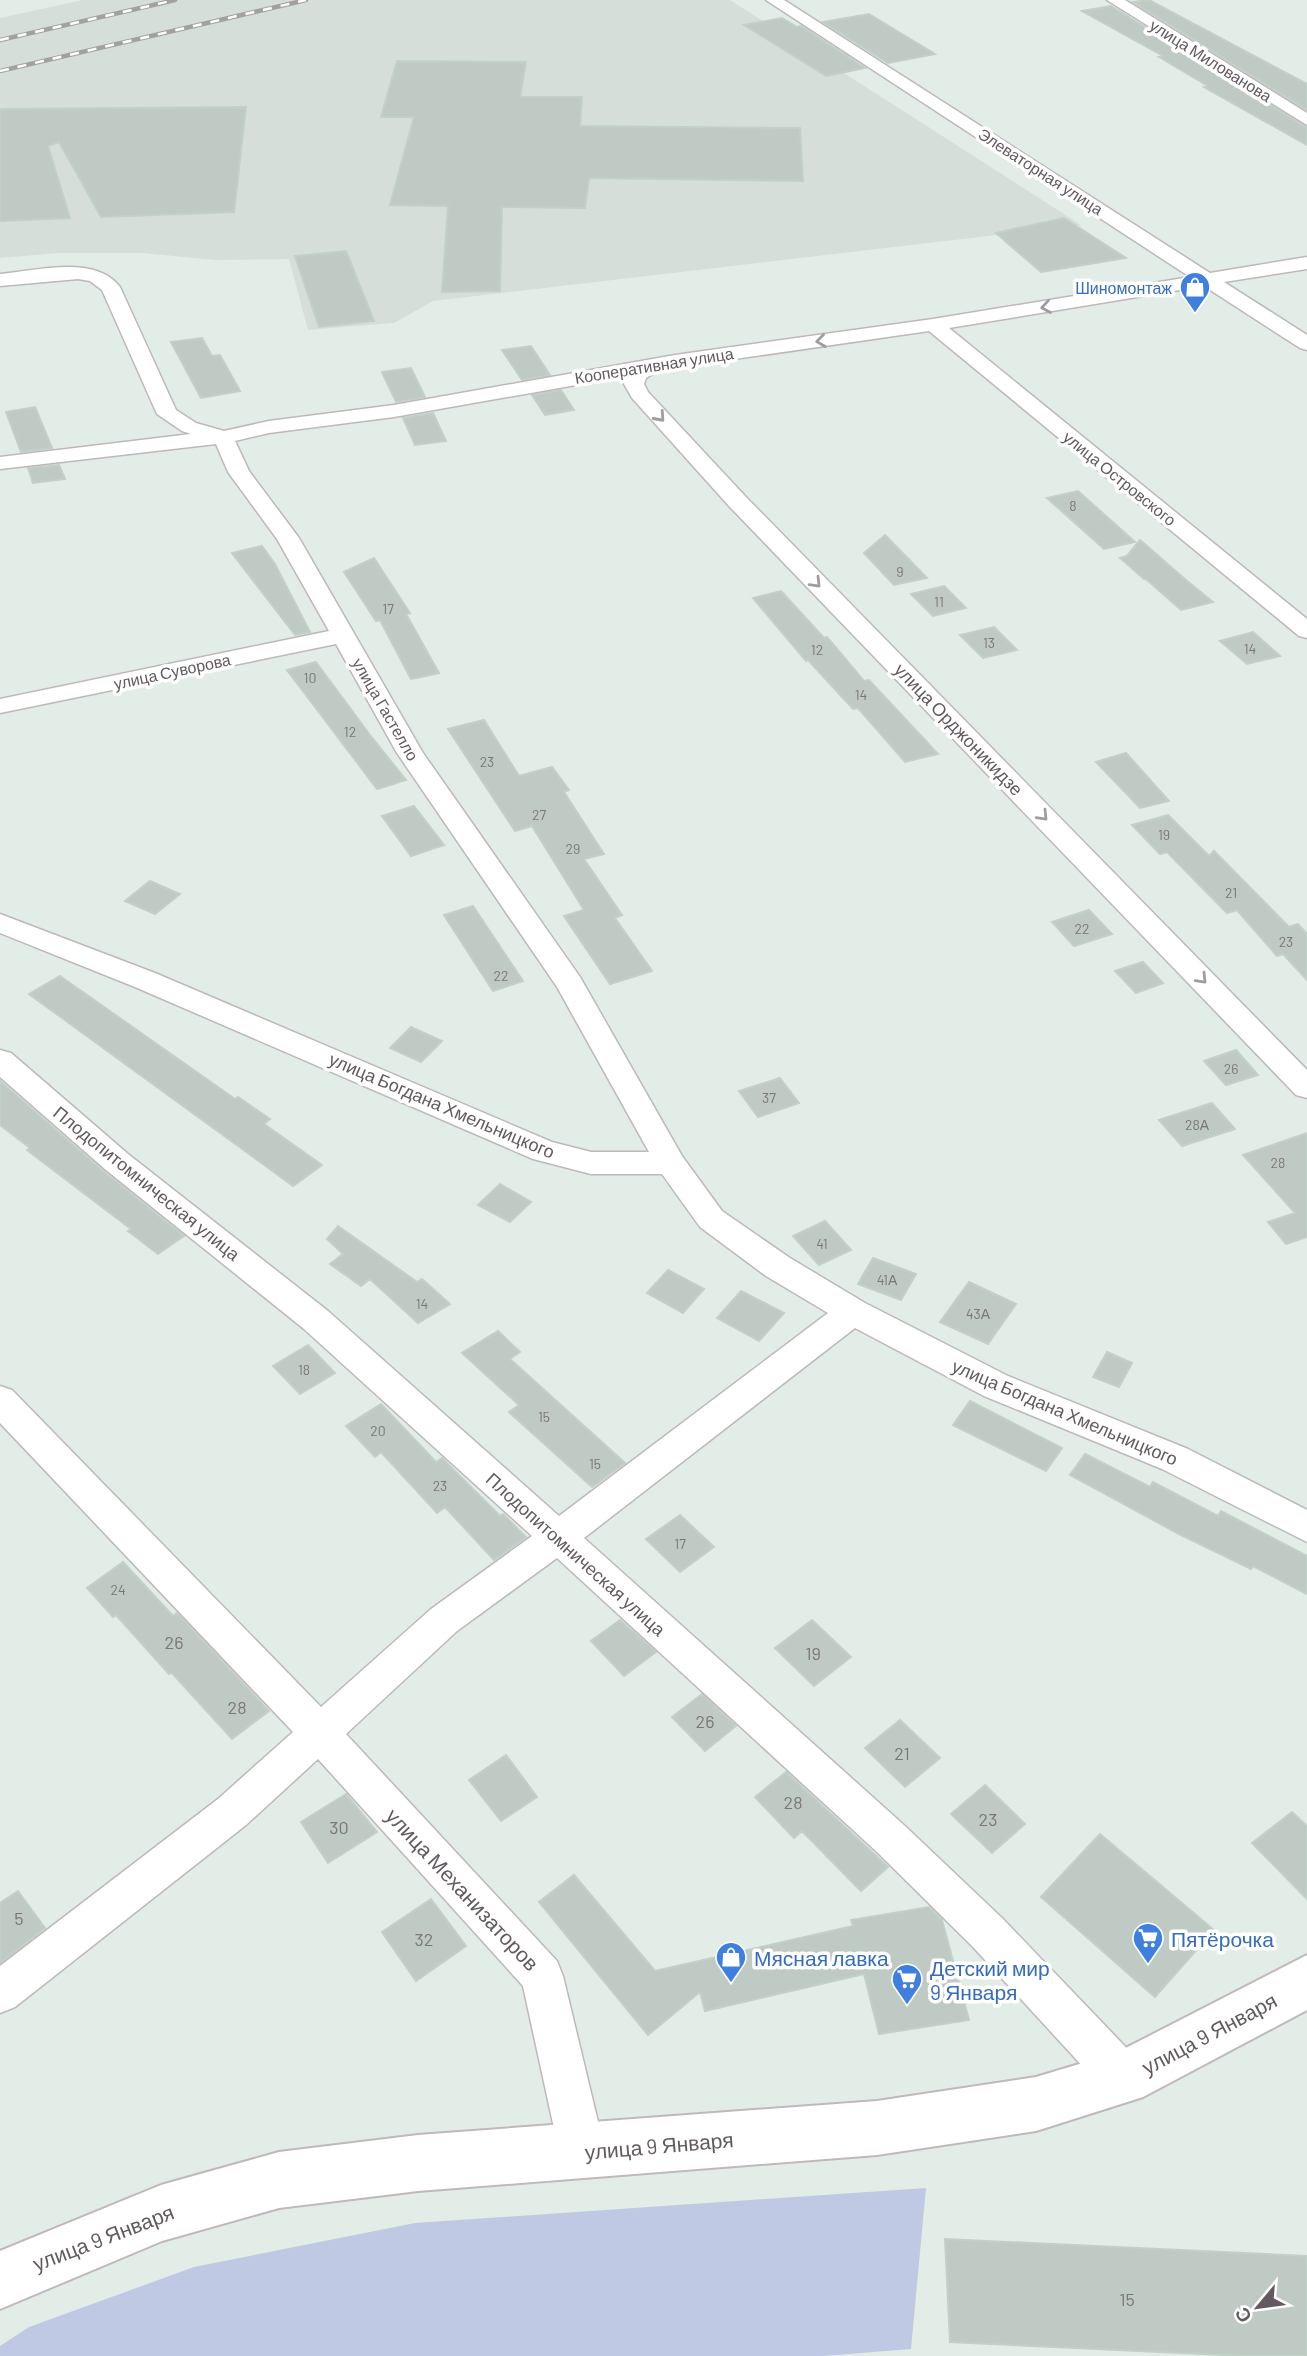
<svg xmlns="http://www.w3.org/2000/svg" width="1307" height="2356" font-family="Barlow,sans-serif">
<style>
.industrial{fill:#d6deda}
.green{fill:#bfc9e4}
.building{fill:#c0cac4;stroke:#c1d1c7;stroke-width:2}
.lines{fill:none;stroke-linecap:round;stroke-linejoin:round}
.street-casing{stroke:#beb7bc;stroke-width:3}
.secondary-casing{stroke:#c0b8bd;stroke-width:4}
.street{fill:#fff;fill-rule:evenodd}
.secondary{fill:#fff;fill-rule:evenodd}
.rail-casing{stroke:#a3a0a2;stroke-width:4.5}
.rail{stroke:#fff;stroke-width:2.5;stroke-dasharray:9;stroke-linecap:butt}
.oneway{stroke:#a19ca0}
.labels{text-anchor:middle;dominant-baseline:central;stroke-width:7;stroke-linejoin:round;paint-order:stroke}
.number-label{font-size:14px;fill:#7a7679}
.far-street-label{font-size:16px;fill:#625a60;stroke:#fff}
.far-shop-label{font-size:16px;fill:#366cbe;stroke:#fff;text-anchor:end}
.street-label{font-size:18px;fill:#625a60;stroke:#fff}
.near-number-label{font-size:18px;fill:#7a7679}
.near-street-label{font-size:21px;fill:#625a60;stroke:#fff}
.near-shop-label{font-size:21px;fill:#366cbe;stroke:#fff;text-anchor:start}
</style>
<rect width="100%" height="100%" fill="#e2ede7"/>
<path class="industrial" d="M83,0H730L1081,225L433,301L394,323L308,330L289,259L215,260L142,253H58L0,258V18Z"/>
<path class="green" d="M926,2188L911,2349L823,2356H0V2346L29,2327L194,2267L415,2223Z"/>
<path class="building" d="M1149,0L1307,84V110L1133,2Z
M1111,6L1307,128V145L1204,87L1208,86L1159,57L1163,56L1082,11Z
M869,14L935,54L888,63L823,22Z
M782,18L797,27L801,26L865,68L826,76L744,25Z
M397,61L526,62L520,97H582L580,126L800,128L803,181L589,178L585,208L502,207L500,291L442,292L448,206L390,205L414,117H381Z
M246,107L234,212L101,217L59,142L48,146L70,218L0,221V109Z
M1064,218L1126,258L1041,272L996,233Z
M346,251L374,321L319,327L295,256Z
M202,338L212,356L220,355L240,391L201,398L171,342Z
M531,346L550,375L522,380L502,350Z
M411,368L425,397L396,402L382,372Z
M561,390L574,410L545,415L532,395Z
M35,407L52,448L21,452L6,412Z
M433,413L446,441L415,445L403,418Z
M59,465L65,479L33,483L28,468Z
M1078,491L1135,542L1104,549L1047,498Z
M885,535L927,578L894,585L864,553Z
M1140,540L1186,580L1213,602L1181,610L1146,579H1144L1120,558L1127,556Z
M262,546L275,564L310,632L295,635L232,553Z
M374,558L410,613L406,614L439,673L411,679L380,620L376,621L344,572Z
M944,586L966,608L933,616L911,594Z
M781,591L824,638L827,637L864,681L869,680L938,754L905,762L858,708L853,709L808,660L806,661L753,598Z
M994,627L1017,650L983,658L960,635Z
M1253,632L1280,656L1247,664L1220,641Z
M316,662L370,735L406,780L377,789L287,670Z
M484,720L519,776L552,767L569,790L564,792L604,854L584,859L622,915L615,918L652,971L610,984L564,916L584,910L532,826L515,831L448,729Z
M1126,753L1169,801L1140,808L1096,762Z
M414,806L444,845L411,856L382,816Z
M1168,815L1209,856L1214,851L1289,927L1298,924L1307,934V980L1283,954L1277,956L1237,910L1227,913L1167,852L1160,854L1132,825Z
M150,881L180,894L155,914L125,901Z
M473,906L523,981L493,991L444,915Z
M1089,910L1112,934L1074,946L1052,922Z
M1143,962L1163,983L1136,993L1115,971Z
M60,976L235,1099L238,1097L270,1119L264,1124L322,1165L293,1186L29,994Z
M411,1027L442,1041L421,1062L390,1048Z
M1236,1050L1258,1075L1226,1085L1204,1061Z
M780,1078L799,1103L758,1117L739,1091Z
M0,1081L104,1172L184,1236L158,1254L128,1231L131,1229L27,1150L30,1148L0,1125Z
M1212,1103L1235,1129L1182,1146L1159,1120Z
M1307,1133V1237L1286,1244L1268,1222L1295,1213L1243,1155Z
M500,1184L531,1202L510,1222L478,1205Z
M825,1221L851,1250L819,1265L793,1236Z
M338,1226L417,1282L422,1279L450,1304L418,1323L370,1279L361,1286L330,1264L343,1254L327,1239Z
M873,1258L916,1274L901,1300L858,1284Z
M668,1270L704,1289L683,1313L647,1293Z
M969,1282L1016,1304L988,1344L940,1322Z
M741,1291L784,1313L759,1341L717,1318Z
M498,1331L520,1352L510,1359L625,1463L592,1487L509,1412L519,1405L462,1353Z
M308,1345L335,1373L300,1394L273,1366Z
M1107,1352L1132,1363L1119,1387L1093,1377Z
M970,1401L1062,1448L1046,1471L953,1425Z
M381,1404L436,1462L442,1458L500,1516L503,1514L526,1537L494,1560L445,1507L437,1513L381,1452L375,1457L346,1426Z
M1085,1454L1150,1487L1153,1482L1218,1516L1221,1511L1307,1556V1594L1253,1566L1251,1569L1179,1534L1070,1475Z
M680,1515L714,1547L680,1572L646,1539Z
M123,1562L173,1616L177,1613L269,1711L232,1739L171,1672L169,1674L116,1615L113,1617L87,1588Z
M620,1620L656,1652L624,1676L591,1641Z
M812,1620L851,1657L814,1686L775,1648Z
M702,1694L736,1726L705,1751L672,1717Z
M900,1720L940,1758L905,1787L865,1748Z
M506,1755L537,1797L501,1821L469,1780Z
M786,1772L888,1867L861,1891L802,1831L794,1838L755,1797Z
M985,1785L1025,1824L992,1853L951,1814Z
M346,1794L377,1832L328,1863L301,1822Z
M1292,1812L1307,1826V1899L1252,1843Z
M1100,1834L1214,1930L1155,1997L1041,1897Z
M574,1875L655,1971L853,1926L851,1920L929,1907L942,1920L969,2020L879,2034L864,1974L705,2011L700,1992L648,2035L539,1902Z
M18,1891L45,1928L0,1963V1903Z
M431,1899L466,1946L416,1981L382,1932Z
M945,2239L1307,2256V2356H1245L950,2342Z"/>
<g class="lines">
<g class="street-casing">
<path id="street" d="M766,0H784L1210,273L1307,257V269L1224,282L1307,335V350L1300,348L1204,286L949,328L1307,619V638L1299,636L929,331L659,370L646,378L644,384L648,392L745,496L1307,1070V1098L1296,1095L729,506L632,398L624,384L627,376L394,417L269,433L235,441L249,471L299,538L423,753L580,977L682,1156L722,1211L790,1258L865,1303L1008,1376L1188,1449L1307,1510V1542L1162,1469L984,1396L855,1328L584,1538L905,1826L1003,1919L1140,2062L1146,2078L1140,2094L1124,2100L1108,2094L973,1947L877,1852L557,1558L457,1631L346,1734L557,1961L563,1976L605,2151L598,2167L582,2174L566,2167L559,2151L523,1986L318,1759L246,1825L15,2007L0,2013V1966L218,1799L293,1732L0,1423V1386L12,1390L321,1707L431,1609L532,1536L304,1329L106,1170L0,1077V1050L11,1053L128,1154L328,1311L559,1516L828,1313L766,1276L700,1227L662,1174H591L533,1159L135,987L0,933V914L155,973L552,1142L591,1152H649L557,987L397,753L336,644L0,713V699L329,631L277,539L228,472L216,444L0,469V457L191,434L182,431L157,414L102,290L90,281L78,279L0,286V274C35,271 95,254 120,287L176,410L196,423L224,431L269,421L394,405L675,355L933,319L1190,277Z
M1107,0H1125L1307,113V125Z"/>
</g>
<g class="secondary-casing">
<path id="secondary" d="M1307,1955V2010L1143,2097L1036,2131L877,2155L418,2191L279,2208L162,2241L0,2309V2251L161,2185L279,2152L418,2135L877,2101L1036,2077L1116,2053Z"/>
</g>
<use href="#street" class="street"/>
<use href="#secondary" class="secondary"/>
<g class="rail-casing">
<path id="rail" d="M0,40L175,0
M0,71L306,0"/>
</g>
<use href="#rail" class="rail"/>
</g>
<defs><path id="oneway-chevron" d="M-2-3.5L2.5 0L-2 3.5" fill="none" stroke-width="1.6" stroke-linecap="round" stroke-linejoin="round" transform="scale(1.75)"/></defs>
<g class="oneway">
<use href="#oneway-chevron" transform="translate(1046 307) rotate(171)"/>
<use href="#oneway-chevron" transform="translate(821 341) rotate(172)"/>
<use href="#oneway-chevron" transform="translate(660 417) rotate(48)"/>
<use href="#oneway-chevron" transform="translate(816 583) rotate(46)"/>
<use href="#oneway-chevron" transform="translate(1043 816) rotate(46)"/>
<use href="#oneway-chevron" transform="translate(1202 979) rotate(46)"/>
</g>
<defs>
<g id="shop-pin" transform="scale(1.575)"><path d="M0 17L-7.5 6A9.5 9.5 0 1 1 7.5 6Z" fill="#3f7fe0" stroke="#fff"/><path d="M-5-2.5h2.3a2.7 3.5 0 0 1 5.4 0H5L5.5 6h-11ZM-1.5-2.5h3a1.5 2.3 0 0 0-3 0Z" fill="#fff"/></g>
<g id="supermarket-pin" transform="scale(1.575)"><path d="M0 17L-7.5 6A9.5 9.5 0 1 1 7.5 6Z" fill="#3f7fe0" stroke="#fff"/><path d="M-6-5.5h2.5l.6 2H6L4.5 2H-2.5L-4.4-4H-6ZM-1.5 3.2a1.3 1.3 0 1 0 .1 0ZM3 3.2a1.3 1.3 0 1 0 .1 0Z" fill="#fff"/></g>
</defs>
<g fill-rule="evenodd">
<use href="#shop-pin" x="1195" y="287"/>
<use href="#supermarket-pin" x="1148" y="1938"/>
<use href="#shop-pin" x="731" y="1957"/>
<use href="#supermarket-pin" x="907" y="1979"/>
</g>
<g class="labels">
<g class="number-label">
<text x="1073" y="505">8</text>
<text x="900" y="571">9</text>
<text x="939" y="601">11</text>
<text x="388" y="608">17</text>
<text x="989" y="642">13</text>
<text x="1250" y="648">14</text>
<text x="817" y="649">12</text>
<text x="310" y="677">10</text>
<text x="861" y="694">14</text>
<text x="350" y="731">12</text>
<text x="487" y="761">23</text>
<text x="539" y="814">27</text>
<text x="1164" y="834">19</text>
<text x="573" y="848">29</text>
<text x="1231" y="892">21</text>
<text x="1082" y="928">22</text>
<text x="1286" y="941">23</text>
<text x="501" y="975">22</text>
<text x="1231" y="1068">26</text>
<text x="769" y="1097">37</text>
<text x="1197" y="1124">28А</text>
<text x="1278" y="1162">28</text>
<text x="822" y="1243">41</text>
<text x="887" y="1279">41А</text>
<text x="422" y="1303">14</text>
<text x="978" y="1313">43А</text>
<text x="304" y="1369">18</text>
<text x="544" y="1416">15</text>
<text x="378" y="1430">20</text>
<text x="595" y="1463">15</text>
<text x="440" y="1485">23</text>
<text x="680" y="1543">17</text>
<text x="118" y="1589">24</text>
</g>
<g class="far-street-label">
<text transform="translate(1211 60) rotate(32)">улица Милованова</text>
<text transform="translate(1041 171) rotate(33)">Элеваторная улица</text>
<text transform="translate(654 365) rotate(-9)">Кооперативная улица</text>
<text transform="translate(1120 478) rotate(39)">улица Островского</text>
<text transform="translate(172 671) rotate(-12)">улица Суворова</text>
<text transform="translate(386 709) rotate(60)">улица Гастелло</text>
</g>
<g class="far-shop-label">
<text x="1172" y="287">Шиномонтаж</text>
</g>
<g class="street-label">
<text transform="translate(959 729) rotate(46)">улица Орджоникидзе</text>
<text transform="translate(442 1105) rotate(23)">улица Богдана Хмельницкого</text>
<text transform="translate(147 1183) rotate(39)">Плодопитомническая улица</text>
<text transform="translate(1065 1412) rotate(23)">улица Богдана Хмельницкого</text>
<text transform="translate(576 1554) rotate(42)">Плодопитомническая улица</text>
</g>
<g class="near-number-label">
<text x="174" y="1642">26</text>
<text x="813" y="1653">19</text>
<text x="237" y="1707">28</text>
<text x="705" y="1721">26</text>
<text x="902" y="1753">21</text>
<text x="793" y="1802">28</text>
<text x="988" y="1819">23</text>
<text x="339" y="1827">30</text>
<text x="19" y="1918">5</text>
<text x="424" y="1939">32</text>
<text x="1127" y="2299">15</text>
</g>
<g class="near-street-label">
<text transform="translate(463 1889) rotate(47)">улица Механизаторов</text>
<text transform="translate(1209 2033) rotate(-28)">улица 9 Января</text>
<text transform="translate(659 2145) rotate(-5)">улица 9 Января</text>
<text transform="translate(103 2237) rotate(-21)">улица 9 Января</text>
</g>
<g class="near-shop-label">
<text x="1171" y="1938">Пятёрочка</text>
<text x="754" y="1957">Мясная лавка</text>
<text x="930" y="1967">Детский мир<tspan x="930" dy="24">9 Января</tspan></text>
</g>
</g>
<g transform="translate(1258 2307) rotate(241)" stroke="#ffffff" stroke-width="5" paint-order="stroke">
<path d="M0-5L12 26L0 18L-12 26Z" fill="#625a60"/>
<text y="-10" font-size="19" font-weight="bold" text-anchor="middle" fill="#625a60">С</text>
</g>
</svg>
